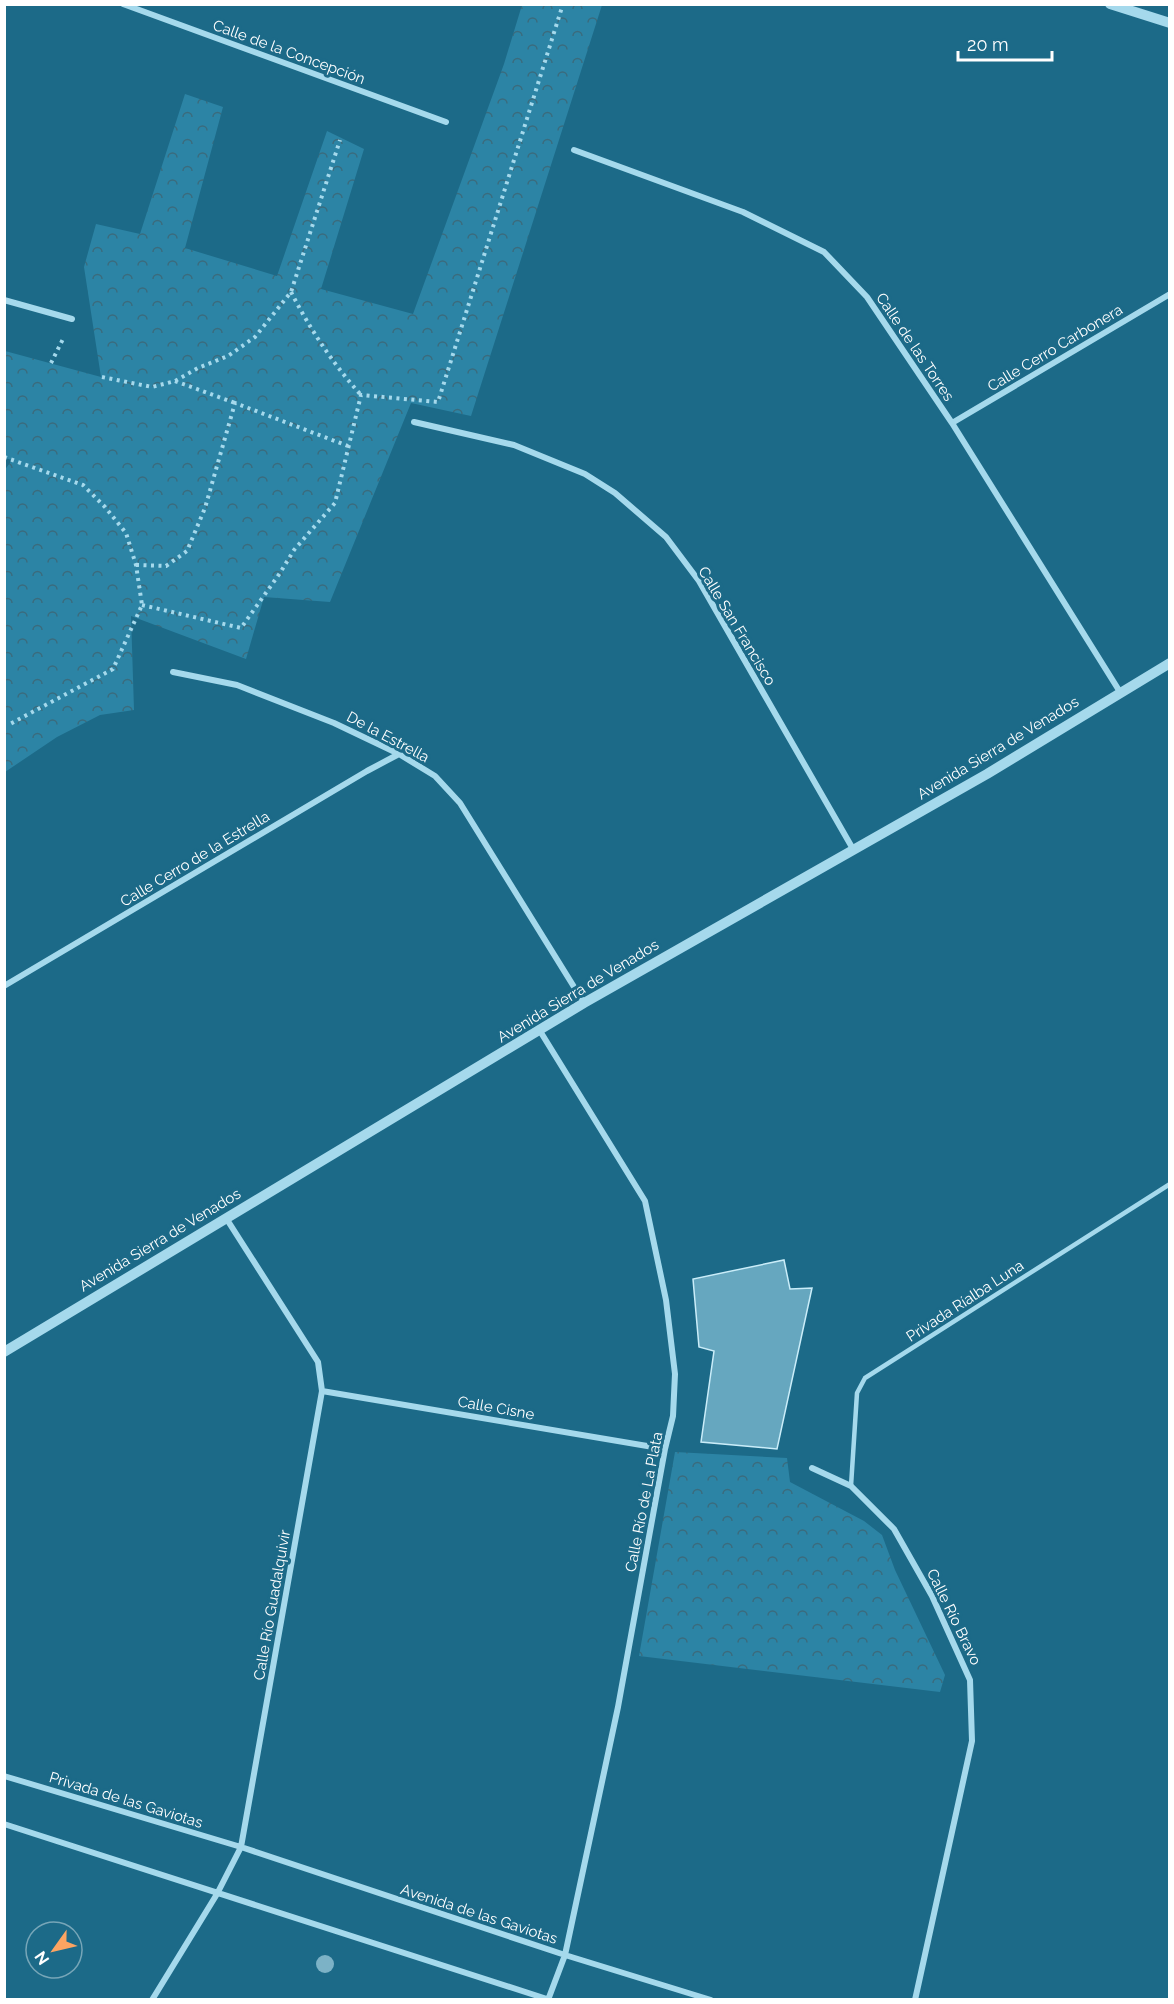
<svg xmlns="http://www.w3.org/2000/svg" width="1174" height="2004" font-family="Raleway,sans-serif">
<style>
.forest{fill:url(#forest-crowns)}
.building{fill:#66a7bf;stroke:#caedf9;stroke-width:1.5}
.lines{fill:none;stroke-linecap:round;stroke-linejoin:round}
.path{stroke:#a5d9ec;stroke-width:4;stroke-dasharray:3 4.5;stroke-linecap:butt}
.service{stroke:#a5d9ec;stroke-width:4.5}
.minor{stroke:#a5d9ec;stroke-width:6}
.tertiary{stroke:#a5d9ec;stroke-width:10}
.tree{fill:#7cb2c6}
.labels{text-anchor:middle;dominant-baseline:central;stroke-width:6;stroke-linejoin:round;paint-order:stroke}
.street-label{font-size:15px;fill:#fff;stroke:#1c6a88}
</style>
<defs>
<pattern id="forest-crowns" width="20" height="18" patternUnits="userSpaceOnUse" patternTransform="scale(1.5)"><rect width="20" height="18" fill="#2c84a5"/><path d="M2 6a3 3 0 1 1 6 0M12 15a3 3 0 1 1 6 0" fill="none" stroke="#3a6b7d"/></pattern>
</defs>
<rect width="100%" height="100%" fill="#1c6a88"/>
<path class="forest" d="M522,5H602L471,416L411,403L330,602L264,597L246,659L131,616L134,710L100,715L57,737L5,772L4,471L12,460L5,458V351L101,377L84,267L96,224L140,234L185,94L223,107L185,248L277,276L327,131L364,149L321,289L413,314L504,64Z
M675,1452L787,1458L790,1482L864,1521L882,1535L895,1570L945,1675L940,1692L639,1656Z"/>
<path class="building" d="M784,1260L790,1289L812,1288L777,1449L701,1442L714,1351L699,1347L693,1279Z"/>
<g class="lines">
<path class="path" d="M291,292C310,329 333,364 361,395
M51,363L64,337
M102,377L152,387L175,381L198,368L228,356L255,337L291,292L340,140
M175,381L235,403
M4,457L83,485L105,507L126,533L136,565L142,605L113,669L10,724
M136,565L166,566L187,551L205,508L235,403L348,446
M142,605L241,628L280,573L294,550L335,503L361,395L438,402L563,4"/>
<path class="service" d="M851,1486L857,1393L865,1378L1170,1184"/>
<path class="minor" d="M123,4L446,122
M574,150L743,212L824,252L867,297L952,423L1120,692
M4,300L72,319
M414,422L514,445L585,474L615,493L666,537L699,581L853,849
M952,423L1170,294
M173,672L237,685L334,723L399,754L435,776L460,803L584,1003
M4,986L367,771L399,754
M540,1031L645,1201L666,1300L675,1374L673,1416L665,1449L618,1707L565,1955L548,2000
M322,1391L665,1449
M812,1468L851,1486L894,1529L932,1596L970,1680L972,1741L915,2000
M4,1776L241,1847L565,1955L711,2000
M4,1824L550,2000
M152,2000L217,1894L241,1847L322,1391L318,1362L226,1218"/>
<path class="tertiary" d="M1110,4L1170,23
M4,1352L584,1003L987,774L1170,663"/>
</g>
<circle class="tree" cx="325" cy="1964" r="9"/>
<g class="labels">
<g class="street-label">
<text transform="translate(289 52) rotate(20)">Calle de la Concepción</text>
<text transform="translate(915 347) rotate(56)">Calle de las Torres</text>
<text transform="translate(1055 348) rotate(-31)">Calle Cerro Carbonera</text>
<text transform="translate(737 626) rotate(59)">Calle San Francisco</text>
<text transform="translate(388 737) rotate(28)">De la Estrella</text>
<text transform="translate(998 748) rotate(-31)">Avenida Sierra de Venados</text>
<text transform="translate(195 859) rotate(-31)">Calle Cerro de la Estrella</text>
<text transform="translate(578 991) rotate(-31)">Avenida Sierra de Venados</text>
<text transform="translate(160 1240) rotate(-31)">Avenida Sierra de Venados</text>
<text transform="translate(965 1301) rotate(-33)">Privada Ríalba Luna</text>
<text transform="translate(496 1408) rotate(10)">Calle Cisne</text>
<text transform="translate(644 1502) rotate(-79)">Calle Río de La Plata</text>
<text transform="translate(272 1605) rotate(-80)">Calle Río Guadalquivir</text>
<text transform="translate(954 1617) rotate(64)">Calle Río Bravo</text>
<text transform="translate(126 1800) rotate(17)">Privada de las Gaviotas</text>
<text transform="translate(479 1914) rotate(18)">Avenida de las Gaviotas</text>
</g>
</g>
<rect width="1174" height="2004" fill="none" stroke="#ffffff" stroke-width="12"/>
<g transform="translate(54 1950) rotate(236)"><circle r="28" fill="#1c6a88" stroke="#77a6b8" stroke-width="1.5"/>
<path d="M0-4.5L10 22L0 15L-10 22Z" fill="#fca462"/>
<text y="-9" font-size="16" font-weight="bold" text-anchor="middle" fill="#ffffff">N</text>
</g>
<path d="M958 51v9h94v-9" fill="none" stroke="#ffffff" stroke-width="3"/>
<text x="967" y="51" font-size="18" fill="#ffffff" stroke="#1c6a88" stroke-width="4.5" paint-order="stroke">20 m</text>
</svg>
